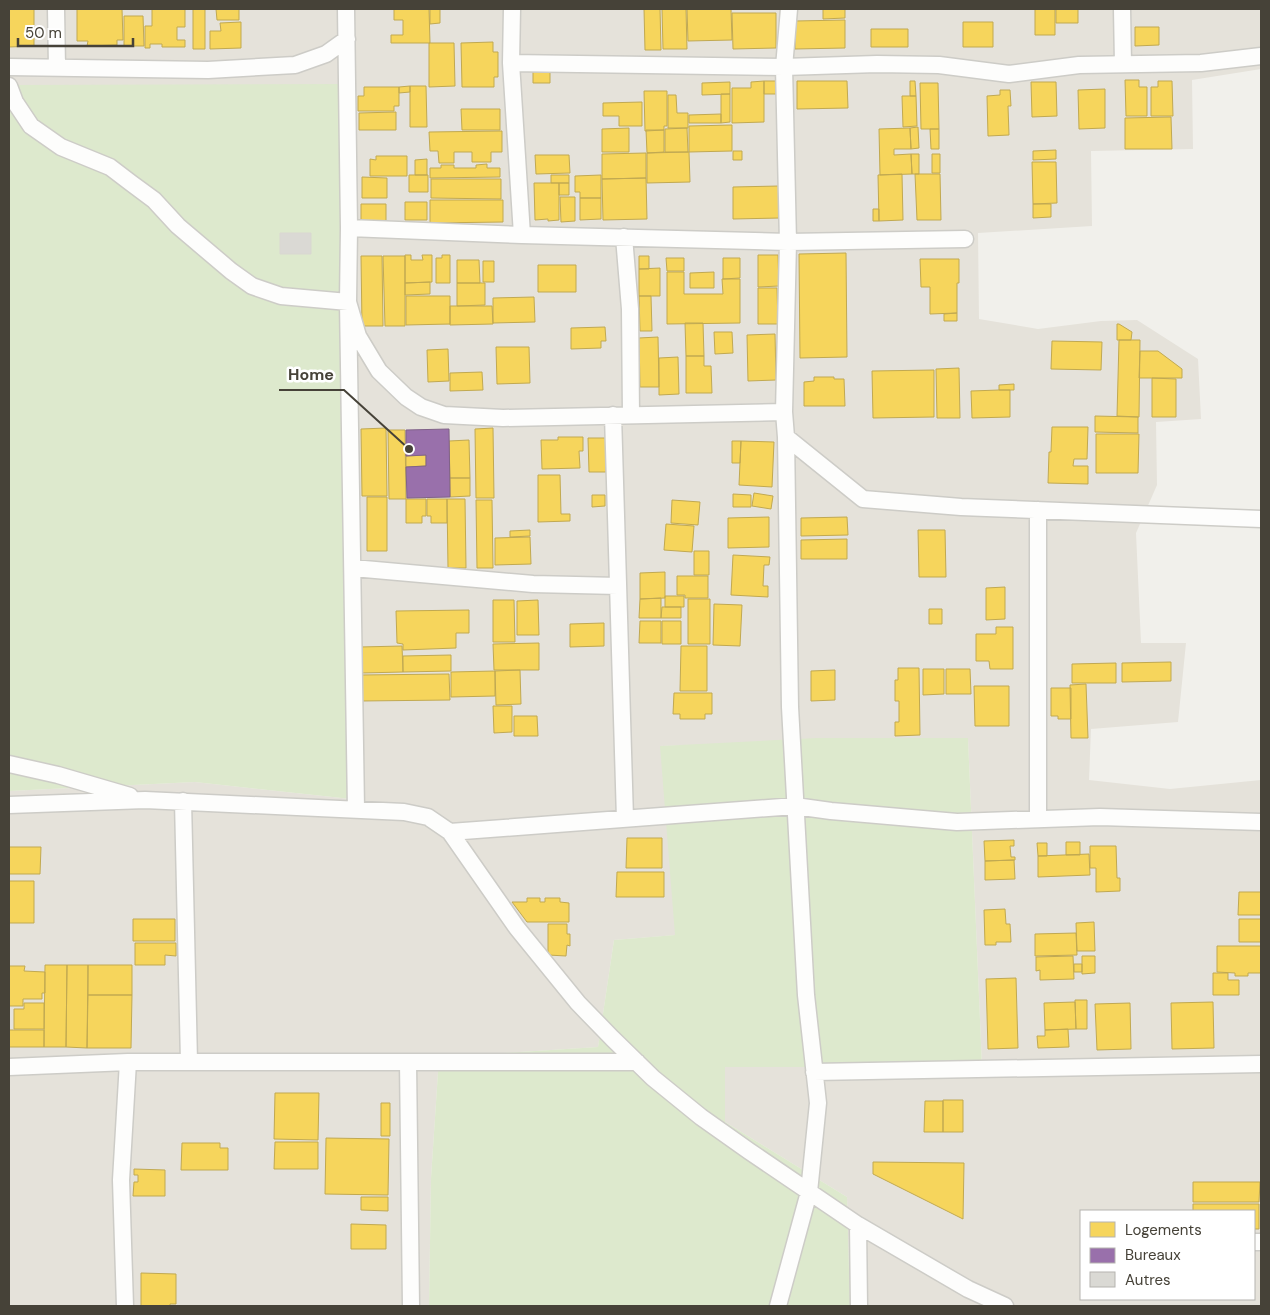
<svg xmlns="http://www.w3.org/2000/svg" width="1270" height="1315" font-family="'DM Sans',sans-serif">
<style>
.residential{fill:#e5e2da;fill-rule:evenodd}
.green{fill:#dde9cd}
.homes{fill:#f6d55c;stroke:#c1a951}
.offices{fill:#9970ab;stroke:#806288}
.building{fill:#dad9d4;stroke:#d9d7d1}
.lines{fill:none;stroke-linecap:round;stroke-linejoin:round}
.minor-casing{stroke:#cdccc7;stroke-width:19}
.minor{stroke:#fdfdfc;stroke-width:16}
.leader{fill:none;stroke:#464238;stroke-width:2}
.callout-dot{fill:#464238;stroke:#fff;stroke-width:2}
.callout-label{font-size:16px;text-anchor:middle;font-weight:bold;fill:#464238;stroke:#fff;stroke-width:5;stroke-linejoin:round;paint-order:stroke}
</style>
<rect width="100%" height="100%" fill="#f1f0eb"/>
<path class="residential" d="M9,9H1261V69L1192,80L1193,149L1091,151L1092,226L978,233L979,319L1038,329L1101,321L1137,320L1198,359L1201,419L1156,422L1157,485L1136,533L1141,643H1186L1178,722L1091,729L1089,780L1170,789L1261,780V1306H850L847,1197L725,1122V1067H982L968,738L661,746L676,935L614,940L598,1047L439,1057L431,1178L429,1306H9V791L195,782L351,799L9,85ZM1081,1211H1254V1299H1081Z"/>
<path class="green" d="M342,84L351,799L195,782L9,791V85Z
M817,738H968L982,1067H725V1122L847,1197L850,1306H429L431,1178L439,1057L598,1047L614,940L675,935L660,746Z"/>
<path class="homes" d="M9,9H34V46L9,47Z
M77,9H122L123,40H117V45L87,46L88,41H77Z
M152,9H185V27H177V40H185V47H162V44H150V48H145V26H152Z
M193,9H205V49H193Z
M216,9H239V20H217Z
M394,9H429L430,43H391V35H403V20H394Z
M430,9H440V23L430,24Z
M644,9H660L661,50H645Z
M662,9H686L687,49H663Z
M687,9H731L732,40L688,41Z
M823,9H845V18L823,19Z
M1035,9H1055V35H1035Z
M1056,9H1078V23H1056Z
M732,13H776V48L733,49Z
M124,16H143L144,46H124Z
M845,20V48L795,49V21Z
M241,22V48L210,49V31H221L220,23Z
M963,22H993V47H963Z
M1135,27H1159V45L1135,46Z
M871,29H908V47H871Z
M493,42V52H498V77H494V87H462L461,43Z
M429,43H454L455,86L429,87Z
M533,71H550V83H533Z
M1125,80H1139V87H1147V116H1126Z
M764,81H777L778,94H764Z
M764,81V122L732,123V88H751V82Z
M797,81H847L848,108L797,109Z
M910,81H915L916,96H910Z
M1158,81H1172L1173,116H1151V87H1158Z
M730,82V94L702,95V83Z
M1031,82H1056L1057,116L1032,117Z
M920,83H938L939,129H921Z
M410,86H426L427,127H410Z
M410,86V92L399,93V87Z
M364,87H399V106H394V111H358V96H364Z
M1105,89V128L1079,129L1078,90Z
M1000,90H1010L1011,106H1008L1009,135L988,136L987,96L1000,95Z
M644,91H667V126H664V130L645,131Z
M721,94H730V122L721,123Z
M668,95H676L677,113H688V128H668Z
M902,96H916L917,126L903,127Z
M642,102V126H619V116H603V103Z
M461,109H500V130H462Z
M396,112V130H359V113Z
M721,114V123H689V115Z
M1171,117L1172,149H1125V118Z
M732,125V151L689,152V126Z
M918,127L919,148L911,149L910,128Z
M629,128V152H602V129Z
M687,128L688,152H665V129Z
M910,128L911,149H894V155L911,154L912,174L880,175L879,129Z
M930,129H939V149H931Z
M646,130H664V152L647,153Z
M502,131V152H491V162H472V152H454V163H439L438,151H430L429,132Z
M1056,150V159L1033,160V151Z
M733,151H742V160H733Z
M689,152L690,182L647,183V153Z
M646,153V178L602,179V154Z
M911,154H919V174H912Z
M932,154H940V173H932Z
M535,155H569L570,173L536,174Z
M376,156H407V176H370V159L376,160Z
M427,159V175H415V160Z
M1032,162H1056L1057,203L1033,204Z
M487,164V168H500V177L430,178V168H441V165H454V168H476V165Z
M902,174L903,220L879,221L878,175Z
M915,174H940L941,220H917Z
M409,175H428V192H409Z
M551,175H569V183H551Z
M601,175V198H580V192H575V176Z
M362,177L387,178V198H362Z
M646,178L647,219L603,220L602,179Z
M431,179H501V199L431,198Z
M534,183H559V220L548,221V219L535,220Z
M559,183H569V195H559Z
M779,186L780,218L733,219V187Z
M560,197H575V221L561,222Z
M580,198H601V219L580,220Z
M430,200H503V222L430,223Z
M405,202H427V220H405Z
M361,204H386V223H361Z
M1033,204H1051V217L1033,218Z
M873,209H879V221H873Z
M846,253L847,357L800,358L799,254Z
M405,255H411V260H423L422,255H432V282L405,283Z
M442,255H450V283H436V258H442Z
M758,255H778L779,286L758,287Z
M361,256H382L383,326H362Z
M383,256H405V326H385Z
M639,256H649V269H639Z
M666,258H684V271H667Z
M723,258H740V278L723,279Z
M920,259H959V283H957V313L930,314V287H921Z
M457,260H479L480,283H457Z
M483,261H494V282H483Z
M538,265H576V292H538Z
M660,268V296H639V269Z
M667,272H684V294H723L722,279H740V323L667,324Z
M714,272V288H690V273Z
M430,282V294L405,295V283Z
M457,283H485V305L457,306Z
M758,288H777L778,324H758Z
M406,296H450V324L406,325Z
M639,296H651L652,331H640Z
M534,297L535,322L493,323V298Z
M450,306H492L493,324L450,325Z
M957,313V321H944V314Z
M685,323H703L704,356H686Z
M1117,324H1119L1132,332L1131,340H1117Z
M605,327L606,341H601V348L571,349V328Z
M714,332H732L733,353L715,354Z
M775,334L776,380L748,381L747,335Z
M658,337L659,387H640L639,338Z
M1119,340H1140L1139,417L1117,416Z
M1052,341L1102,342L1101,370L1051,369Z
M496,347H529L530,383L497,384Z
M448,349L449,381L428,382L427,350Z
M1140,351H1158L1182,369V378H1139Z
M686,356H704V366H711L712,393H686Z
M678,357L679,394L659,395V358Z
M959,368L960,418H937L936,369Z
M934,370V417L873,418L872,371Z
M482,372L483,390L450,391V373Z
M814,377H834V379H844L845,406H804V382L814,381Z
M1152,378L1176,379V417H1152Z
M1014,384V390H999V385Z
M999,390H1010V417L972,418L971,391Z
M1095,416L1138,417V433L1095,432Z
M1052,427H1088L1087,459H1074L1073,466H1088V484L1048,483L1049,452H1051Z
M386,428L387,496H362L361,429Z
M493,428L494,498H476L475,429Z
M388,430H405L406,499H389Z
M1096,434H1139L1138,473H1096Z
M558,437H583V451H579L580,468L542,469L541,440H558Z
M588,438H606V472H589Z
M469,440L470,478H450L449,441Z
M732,441H741L740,463H732Z
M741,441L774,442L772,487L739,485Z
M426,455V466L406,467V456Z
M538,475H560L561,514H570V521L538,522Z
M450,478H470V496L450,497Z
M754,493L773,496L771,509L752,506Z
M733,494L751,495V507H733Z
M592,495H605V506L592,507Z
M367,497H387V551H367Z
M406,499H426V516H422V523H406Z
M427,499H447V523H431V516H427Z
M447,499H465L466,568H448Z
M476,500H492L493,568H477Z
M672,500L700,502L698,525L671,523Z
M769,517V547L728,548V518Z
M847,517L848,535L801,536V518Z
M666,524L694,526L692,552L664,550Z
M530,530V536L510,537V531Z
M918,530H945L946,577H919Z
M530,537L531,564L495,565V538Z
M847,539V559H801V540Z
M694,551H709V575H694Z
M733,555L770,557L769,565H764L763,586H768V597L731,595Z
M665,572V598L640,599V573Z
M677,576H708V598H685V595H677Z
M1005,587V619L986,620V588Z
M665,596H684V607H665Z
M661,598V618H639L640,599Z
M688,599H710V644H688Z
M493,600H514L515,642H493Z
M538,600L539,635H517V601Z
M714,604L742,605L740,646L713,645Z
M662,607H681V618H661Z
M929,609H942V624H929Z
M469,610V633H456V648L403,650V644L397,643L396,611Z
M640,621H661V643H639Z
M662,621H681V644H662Z
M604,623V646L570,647V624Z
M996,627H1013V669H990L989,661H976V634H996Z
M539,643V670H494L493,644Z
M402,646L403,672L361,673L360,647Z
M681,646H707V691H680Z
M451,655V671L403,672V656Z
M1171,662V681L1122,682V663Z
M1116,663V683H1072V664Z
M898,668H919L920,735L895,736V722H899V701H895V680H898Z
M923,669H944V694L923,695Z
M946,669H970L971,694H946Z
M520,670L521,704L496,705L495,671Z
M835,670V700L811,701V671Z
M495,671V696L451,697V672Z
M449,674L450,700L361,701V675Z
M1086,684L1088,738H1071L1070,685Z
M974,686H1009V726H975Z
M1051,688H1071V719H1058V716H1051Z
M674,693H712V714H705V719H680V714H673Z
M493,706H512V732L494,733Z
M514,716H537L538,736H514Z
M627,838H662V868H626Z
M1014,840V846H1010L1011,857H1015V860L985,861L984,841Z
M1066,842H1080V855H1066Z
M1037,843H1047V856H1038Z
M1090,846H1116L1117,878H1120V891L1096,892V868H1090Z
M9,847H41L40,874H9Z
M1089,854L1090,875L1038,877V856Z
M1014,860L1015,879L985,880V861Z
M617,872H664V897H616Z
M9,881H34V923H9Z
M1239,892H1261V915H1238Z
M527,898H540V902H545V898H560V902L569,903V922H527L512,902H527Z
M1005,909L1006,924H1010L1011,942H996V945H985L984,910Z
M133,919H175V941H133Z
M1239,919H1261V942H1239Z
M1094,922L1095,951H1077L1076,923Z
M548,924H567V934H570V946L567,945L566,956L548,955Z
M1076,933L1077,955L1035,956V934Z
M135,943H176V956L165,955V965H135Z
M1217,946H1261V973H1248V976H1235V973L1217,972Z
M1073,956L1074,979L1040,980V970L1036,971V957Z
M1082,956H1095V973L1082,974Z
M1074,964H1082V972H1074Z
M45,965H67L66,1047H44Z
M67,965H88L87,1048L66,1047Z
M88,965H132V995H88Z
M9,966H25L24,971L45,972V993H42V999H23V1006H9Z
M1213,973H1228V980H1239V995H1213Z
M1016,978L1018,1048L988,1049L986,979Z
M88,995H132L131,1048H87Z
M1075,1000H1087V1029H1076Z
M1075,1002L1076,1029L1045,1030L1044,1003Z
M1213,1002L1214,1048L1172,1049L1171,1003Z
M24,1003H44V1029H14V1009H24Z
M1130,1003L1131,1049L1097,1050L1095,1004Z
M1068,1029L1069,1047L1038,1048L1037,1036H1045V1030Z
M9,1030H44V1047H9Z
M275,1093H319L318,1140L274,1139Z
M943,1100H963V1132H943Z
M925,1101H943V1132H924Z
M381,1103H390V1136H381Z
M326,1138L389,1139L388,1195L325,1194Z
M275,1142H318V1169H274Z
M182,1143H220V1148H228V1170H181Z
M873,1162L964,1163L963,1219L873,1174Z
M134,1169L165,1170V1196H133L134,1182H138V1175H134Z
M1193,1182H1260L1259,1202H1193Z
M361,1197H388V1211L361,1210Z
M1193,1204H1259V1229H1254V1211H1193Z
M351,1224L386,1225V1249H351Z
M141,1273L176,1274V1304H170V1306H141Z"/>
<path class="offices" d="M449,429L450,497L407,498L406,467L426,466V455L406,456V430Z"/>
<path class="building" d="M280,233H311V254H280Z"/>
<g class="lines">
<g class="minor-casing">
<path id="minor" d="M56,9L57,67
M346,9L349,228L348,302L356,809
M512,9L511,63L522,235
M1122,9L1123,64
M511,63L784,67L877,64L939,65L1009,74L1079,65L1201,63L1261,56
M9,67L208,70L295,65L326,54L347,39
M9,86L15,102L31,126L61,147L110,167L131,183L154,200L178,226L231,271L252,286L281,296L348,302L358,336L379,371L406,397L421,407L444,415L503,418L784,412
M349,228L522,235L788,242L965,239
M624,237L630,309L631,415
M613,415L625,819
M786,437L863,499L961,507L1261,519
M353,568L533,584L618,586
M9,764L58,775L130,796
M183,801L189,1062
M9,805L145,800L404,812L428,817L450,832L517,928L578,1003L612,1038L653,1078L701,1117L749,1151L858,1225L968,1289L1005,1306
M1038,819V510
M450,832L795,806L831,811L957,822L1100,817L1261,822
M408,1062L411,1306
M9,1067L128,1062H637
M814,1072L1261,1064
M858,1225L859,1306
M1254,1242H1261
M125,1306L121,1180L128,1062
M778,1306L809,1192L818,1103L806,995L790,707L786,437L784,412L788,242L784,67L789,9"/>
</g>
<use href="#minor" class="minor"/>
</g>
<path class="leader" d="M409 449L344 390H279"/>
<circle class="callout-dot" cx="409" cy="449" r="5"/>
<g class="callout-label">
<text x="311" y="380">Home</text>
</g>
<rect width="1270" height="1315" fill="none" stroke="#464238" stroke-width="20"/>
<rect x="1080" y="1210" width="175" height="90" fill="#ffffff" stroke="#b5b3af"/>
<rect x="1090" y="1222" width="25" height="15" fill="#f6d55c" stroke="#b5b3af"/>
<text x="1125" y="1235" font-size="15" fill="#464238">Logements</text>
<rect x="1090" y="1248" width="25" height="15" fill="#9970ab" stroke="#b5b3af"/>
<text x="1125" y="1260" font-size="15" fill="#464238">Bureaux</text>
<rect x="1090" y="1272" width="25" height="15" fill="#dad9d4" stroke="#b5b3af"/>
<text x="1125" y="1285" font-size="15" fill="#464238">Autres</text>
<path d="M18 38v8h115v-8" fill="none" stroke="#464238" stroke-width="2.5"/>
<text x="25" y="38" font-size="15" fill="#464238" stroke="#ffffff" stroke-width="4" paint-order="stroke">50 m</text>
</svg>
